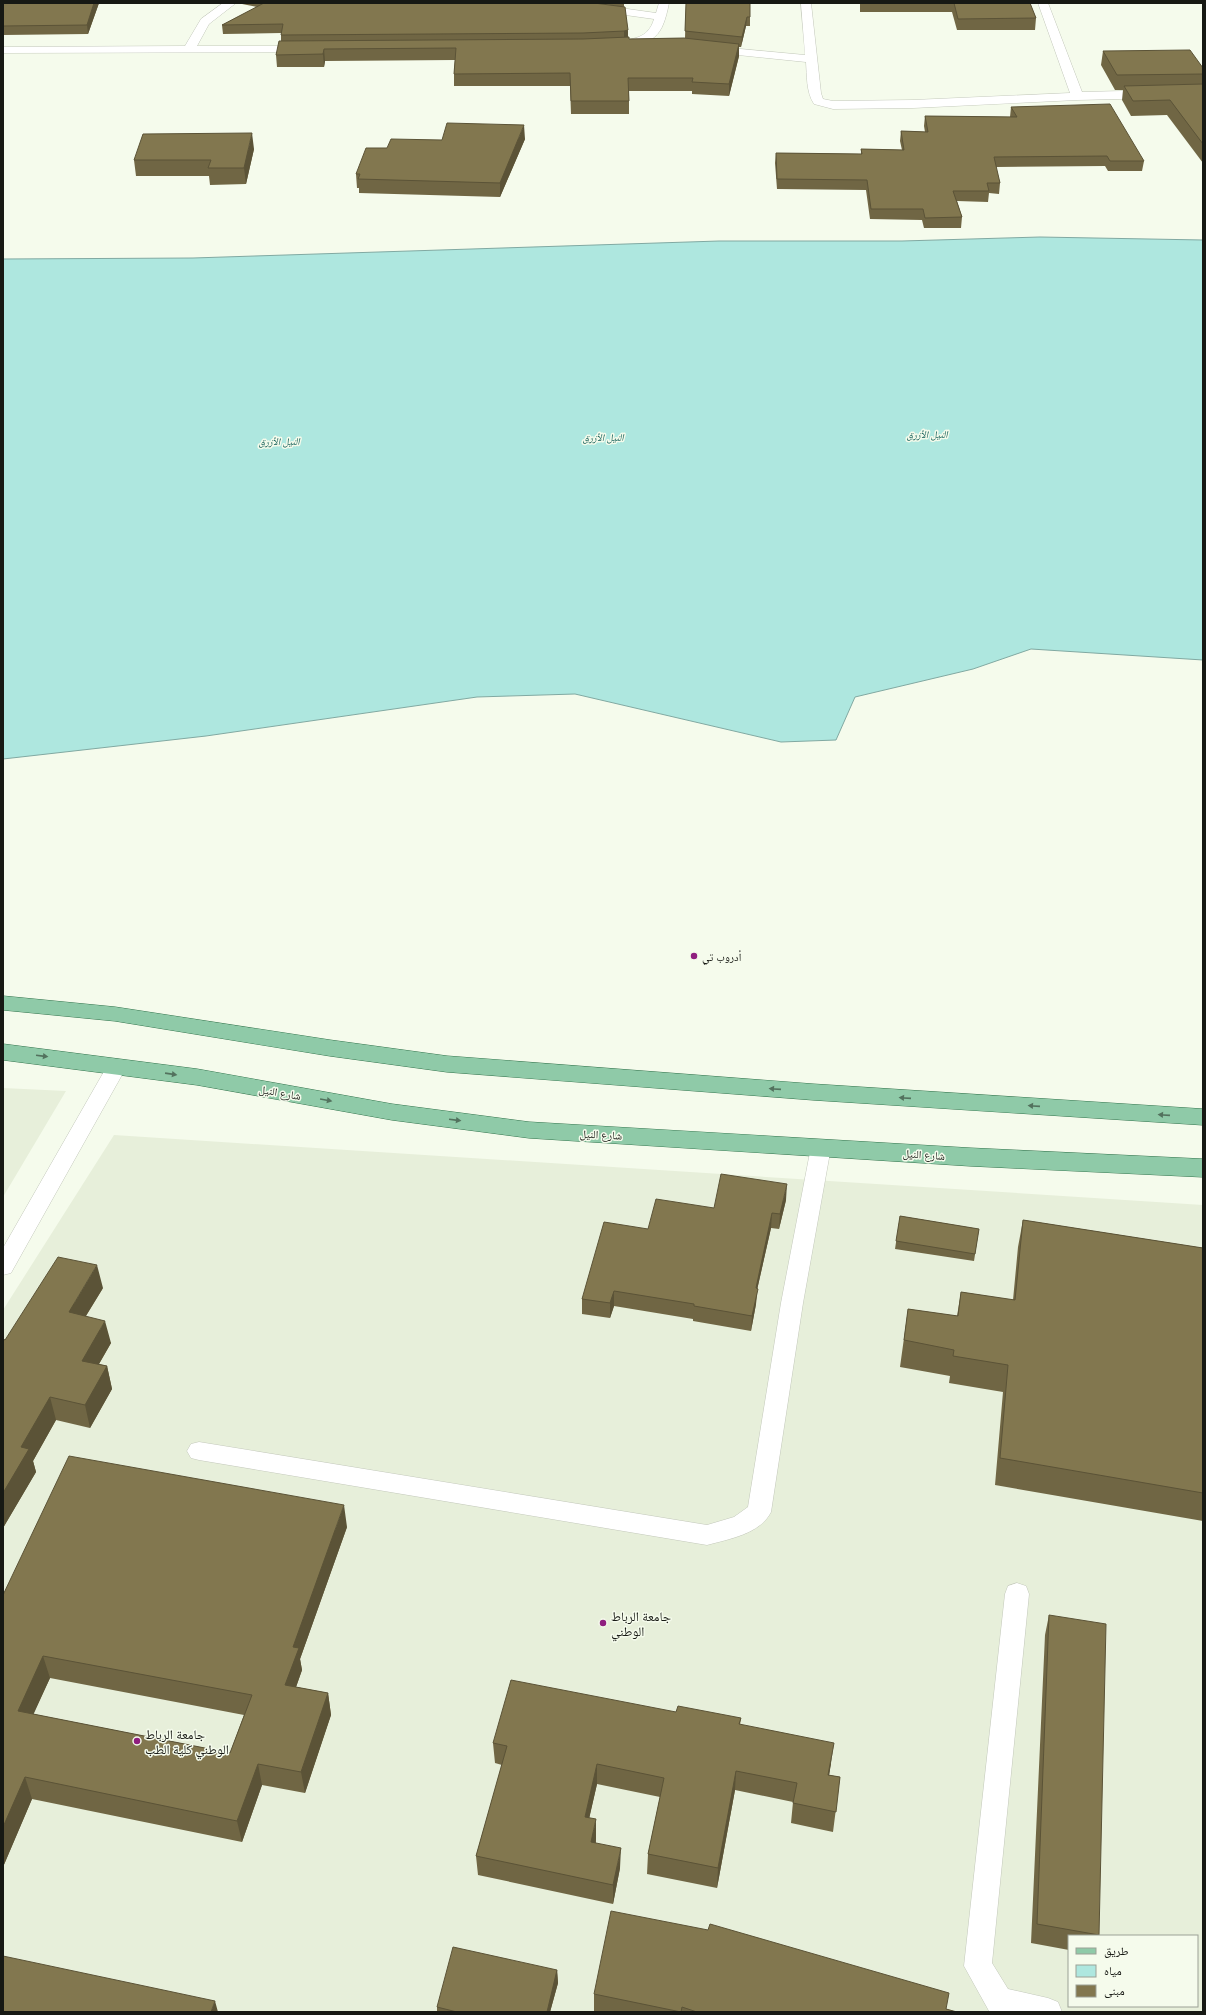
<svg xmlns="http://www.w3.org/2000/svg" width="1206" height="2015" font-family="'Noto Sans','Noto Naskh Arabic',sans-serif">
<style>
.built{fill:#e7efda;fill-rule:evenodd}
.water{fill:#aee7df;stroke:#81a9a2}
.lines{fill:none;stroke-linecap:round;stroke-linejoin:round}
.lane-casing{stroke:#c3c8bb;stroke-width:1}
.street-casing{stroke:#c3c8bb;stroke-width:1}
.primary-casing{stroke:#34754e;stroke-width:1}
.lane{fill:#fff;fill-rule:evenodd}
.street{fill:#fff;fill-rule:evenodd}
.primary{fill:#8fcaa8;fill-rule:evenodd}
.wall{fill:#706644;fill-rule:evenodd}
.shaded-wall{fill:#5b5337}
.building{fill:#82774f;stroke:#5b5337;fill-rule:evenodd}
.oneway{fill:#53725e}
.poi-dot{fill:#8f1e7f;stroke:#f5fbec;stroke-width:1.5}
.labels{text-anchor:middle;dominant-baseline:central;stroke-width:3;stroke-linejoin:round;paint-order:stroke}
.far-water-label{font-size:10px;font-style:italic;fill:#115e57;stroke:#f5fbec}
.poi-label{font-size:11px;fill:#171914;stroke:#f5fbec;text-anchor:start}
.street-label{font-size:11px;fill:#171914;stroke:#f5fbec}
.near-poi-label{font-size:13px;fill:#171914;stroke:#f5fbec;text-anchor:start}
</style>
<rect width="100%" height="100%" fill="#f5fbec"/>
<path class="built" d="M3,1088L66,1091L3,1197Z
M114,1135L1203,1205V2012H3V1310ZM1069,1936H1197V2006H1069Z"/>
<path class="water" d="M1040,237L1203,240V660L1031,649L973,669L855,697L836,740L781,742L575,694L477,697L206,736L3,759V259L193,258L719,241H902Z"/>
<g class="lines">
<g class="lane-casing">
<path id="lane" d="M117,1059L124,1061L127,1066L11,1273L3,1275V1248L110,1061Z
M821,1140L828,1142L831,1147L803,1303L771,1512C760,1534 729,1539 707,1545L199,1460L191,1458L187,1451L191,1444L199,1442L707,1525L734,1517L748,1507L781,1303L811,1147L814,1142Z
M1017,1583L1026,1586L1029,1594L992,1963L1008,1989L1048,1998L1058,2002L1062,2012L989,2011L964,1966L1005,1594L1008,1586Z"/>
</g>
<g class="street-casing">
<path id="street" d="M223,3H236L209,24L197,46H306L312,49L306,52L3,53V47L185,46L201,19Z
M556,3H585L656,13L659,3H669C662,38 655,43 618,48L614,47L612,45L614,43C632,38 648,40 654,19L561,6Z
M801,3H811L821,93L823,99L833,101L913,100L1070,93L1038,3H1048L1082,92L1203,89V97L1077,100L913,108L833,109L814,104C806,92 807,75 806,62L709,52L703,49L709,46L805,55Z"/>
</g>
<g class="primary-casing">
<path id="primary" d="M3,996L115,1007L330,1040L447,1056L813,1084L1203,1109V1125L813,1100L447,1072L330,1056L115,1021L3,1010Z
M3,1044L197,1069L392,1104L529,1122L970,1148L1203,1159V1177L970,1166L529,1138L392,1120L197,1085L3,1060Z"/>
</g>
<use href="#lane" class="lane"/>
<use href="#street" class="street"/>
<use href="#primary" class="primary"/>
</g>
<path class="wall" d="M3,3H99L88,34L3,35Z
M237,3H594L625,7L628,37L629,39L685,38L686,3L750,17V26H746L741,47H739V56L729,96L692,94V91H629V114H571L570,86H454V74L455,60L325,61L324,67H277L276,55L281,41V33L223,34L222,25L257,7Z
M596,3H624V7Z
M860,3H1030L1036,18L1035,30H957L952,12H860Z
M1103,51L1203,68V163L1167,115L1131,116L1122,100L1123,90H1115L1101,65Z
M1011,107L1144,161L1142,171H1108L1105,166L996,167L1000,183L999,194L989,193L988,202L957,201L962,217L961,228H924L922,220L870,219L866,190L777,189L775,163L776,153L861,154V149L902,150L900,141L901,131L925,132L924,126L925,116L1010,117Z
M525,139L500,197L359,193V188H357L356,174L387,148L442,140Z
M254,149L246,184L210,185L209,176H136L134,160Z
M786,1200L779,1229L771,1228L757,1290L756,1304L751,1331L693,1321V1319L614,1306L610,1318L582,1314V1299L648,1229L714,1208Z
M900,1216L979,1229L974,1261L895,1249Z
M1023,1220L1203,1248V1521L995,1485L1003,1392L949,1383L950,1376L900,1367L908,1309L957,1316L961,1292L1013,1300L1018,1247Z
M103,1288L86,1316L111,1343L99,1364L107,1366L112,1389L90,1428L56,1420L33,1461L36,1472L3,1528V1339L5,1340Z
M347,1527L300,1659L302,1670L296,1687L328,1693L331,1715L305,1793L262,1785L242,1842L32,1799L3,1867V1595ZM50,1678L244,1715L230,1753L33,1714Z
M1049,1615L1099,1935V1936H1069V1950L1031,1943L1045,1635Z
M676,1712L741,1718L740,1725L831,1763L829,1775L840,1777L833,1832L791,1823L793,1802L735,1790L717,1888L647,1874L648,1854L660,1797L597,1784L589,1818L596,1839V1843L620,1868L613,1904L478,1875L476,1856L502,1765L495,1763L493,1743Z
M557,1970L558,1983L550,2012H437V2007Z
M594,1994L946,2009L957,2012H599L594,2011Z"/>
<path class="shaded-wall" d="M94,3H99L88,34L87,25Z
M747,17L746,26L741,47L742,37Z
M628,30V40L624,41V31Z
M739,44V56L729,96V84Z
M324,49L325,61L324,67L323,54Z
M524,125L525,139L500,197V183Z
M252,133L254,149L246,184L244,168Z
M787,1184L786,1200L779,1229L780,1214Z
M772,1213L771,1228L757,1290L756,1304L751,1331L752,1316L756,1288Z
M97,1265L103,1288L74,1335L69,1312Z
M614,1291V1306L610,1318V1303Z
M105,1321L111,1343L88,1383L82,1361Z
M107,1366L112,1389L90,1428L85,1405Z
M50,1397L56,1420L33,1461L36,1472L3,1528V1493L21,1447Z
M344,1505L347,1527L300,1659L302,1670L289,1707L285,1685L293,1647Z
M43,1656L50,1678L25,1733L18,1711Z
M328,1693L331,1715L305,1793L301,1772Z
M834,1743L831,1763L826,1795L828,1775Z
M258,1764L262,1785L242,1842L237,1821Z
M597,1764V1784L585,1837V1817Z
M736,1771L735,1790L717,1888L718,1868Z
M25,1777L32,1799L3,1867V1827Z
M596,1819V1839L591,1862V1842Z
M621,1848L620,1868L613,1904V1885Z
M557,1970L558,1983L550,2012H547Z
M215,2001L218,2012H211Z"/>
<path class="building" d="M3,3H94L87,25L3,26Z
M264,3H594L625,7L628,30L624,31L583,33L281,35L283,24L222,25Z
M686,3H750V17H747L742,37L685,31Z
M954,3H1030L1036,18L958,19Z
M629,37V39L684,38L739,44L729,84L692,82L693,78H628L629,101H571L570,73L454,74L456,48L324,49L323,54L276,55L279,41L583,39Z
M1190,50L1203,68V74L1117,75L1103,51Z
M1203,84V144L1170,100L1133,101L1124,86Z
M1110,104L1144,161H1110L1107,156L994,157L1000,183H987L989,191H953L962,217L925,218L923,209H871L867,180L777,179L776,153L862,154L861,149L904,150L901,131L928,132L925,116L1017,117L1011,107Z
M447,123L524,125L500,183L358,179L360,174H356L366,148H387L391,139L442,140Z
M252,133L244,168H208L211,160H134L143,134Z
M721,1174L787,1184L780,1214L772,1213L756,1288L758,1289L752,1316L694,1306V1304L614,1291L610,1303L582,1299L604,1222L648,1229L656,1199L714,1208Z
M900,1216L979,1229L975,1254L896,1241Z
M1023,1220L1203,1248V1493L1000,1458L1008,1365L953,1356L954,1350L904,1340L908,1309L958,1316L961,1292L1015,1300Z
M58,1257L97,1265L69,1312L105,1321L82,1361L107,1366L85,1405L50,1397L21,1447L29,1449L3,1493V1339L5,1340Z
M69,1456L344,1505L293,1647L299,1648L285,1685L328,1693L301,1772L258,1764L237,1821L25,1777L3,1827V1595ZM43,1656L252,1695L230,1753L18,1711Z
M1049,1615L1106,1624L1099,1935L1037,1924Z
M511,1680L676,1712L678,1706L741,1718L739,1724L834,1743L828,1775L840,1777L836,1812L793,1803L797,1783L736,1771L718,1868L648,1854L664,1778L597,1764L585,1817L596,1819L591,1842L621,1848L613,1885L476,1856L507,1746L493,1743Z
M611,1911L708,1930L710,1924L949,1993L946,2009L957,2012H697L682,2007L681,2012L594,1994Z
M453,1947L557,1970L547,2012H457L437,2007Z
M3,1956L215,2001L211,2012H3Z"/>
<defs><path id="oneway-solid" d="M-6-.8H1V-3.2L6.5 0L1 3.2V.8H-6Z"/></defs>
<g class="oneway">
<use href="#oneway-solid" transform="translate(42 1056) rotate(7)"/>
<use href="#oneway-solid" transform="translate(171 1074) rotate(8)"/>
<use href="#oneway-solid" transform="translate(775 1089) rotate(-176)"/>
<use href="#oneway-solid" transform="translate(905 1098) rotate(-176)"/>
<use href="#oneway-solid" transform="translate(326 1100) rotate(10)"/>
<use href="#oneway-solid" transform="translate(1034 1106) rotate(-176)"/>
<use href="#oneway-solid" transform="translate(1164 1115) rotate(-176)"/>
<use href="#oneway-solid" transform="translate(455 1120) rotate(7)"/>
</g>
<g class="poi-dot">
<circle cx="694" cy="956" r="4"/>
<circle cx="603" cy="1623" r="4"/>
<circle cx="137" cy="1741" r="4"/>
</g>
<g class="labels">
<g class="far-water-label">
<text transform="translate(927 434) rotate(-1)">النيل الأزرق</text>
<text transform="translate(603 437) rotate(-1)">النيل الأزرق</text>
<text transform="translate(279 441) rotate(-1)">النيل الأزرق</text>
</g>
<g class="poi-label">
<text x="702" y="956">أدروب تي</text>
</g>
<g class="street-label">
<text transform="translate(280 1092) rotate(10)">شارع النيل</text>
<text transform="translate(601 1134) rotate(3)">شارع النيل</text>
<text transform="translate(924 1154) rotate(4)">شارع النيل</text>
</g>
<g class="near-poi-label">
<text x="611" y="1616">جامعة الرباط<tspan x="611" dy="15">الوطني</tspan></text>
<text x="145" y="1734">جامعة الرباط<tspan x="145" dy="15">الوطني كلية الطب</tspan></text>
</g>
</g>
<rect width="1206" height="2015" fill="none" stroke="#171914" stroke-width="8"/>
<rect x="1068" y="1935" width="130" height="72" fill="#f5fbec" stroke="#9ca196"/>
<rect x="1076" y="1948" width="20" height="6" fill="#8fcaa8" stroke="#9ca196"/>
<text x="1104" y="1955" font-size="12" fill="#171914">طريق</text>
<rect x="1076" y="1965" width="20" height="12" fill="#aee7df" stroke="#9ca196"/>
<text x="1104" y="1975" font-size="12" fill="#171914">مياه</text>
<rect x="1076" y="1985" width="20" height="12" fill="#82774f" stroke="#9ca196"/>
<text x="1104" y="1995" font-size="12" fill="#171914">مبنى</text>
</svg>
